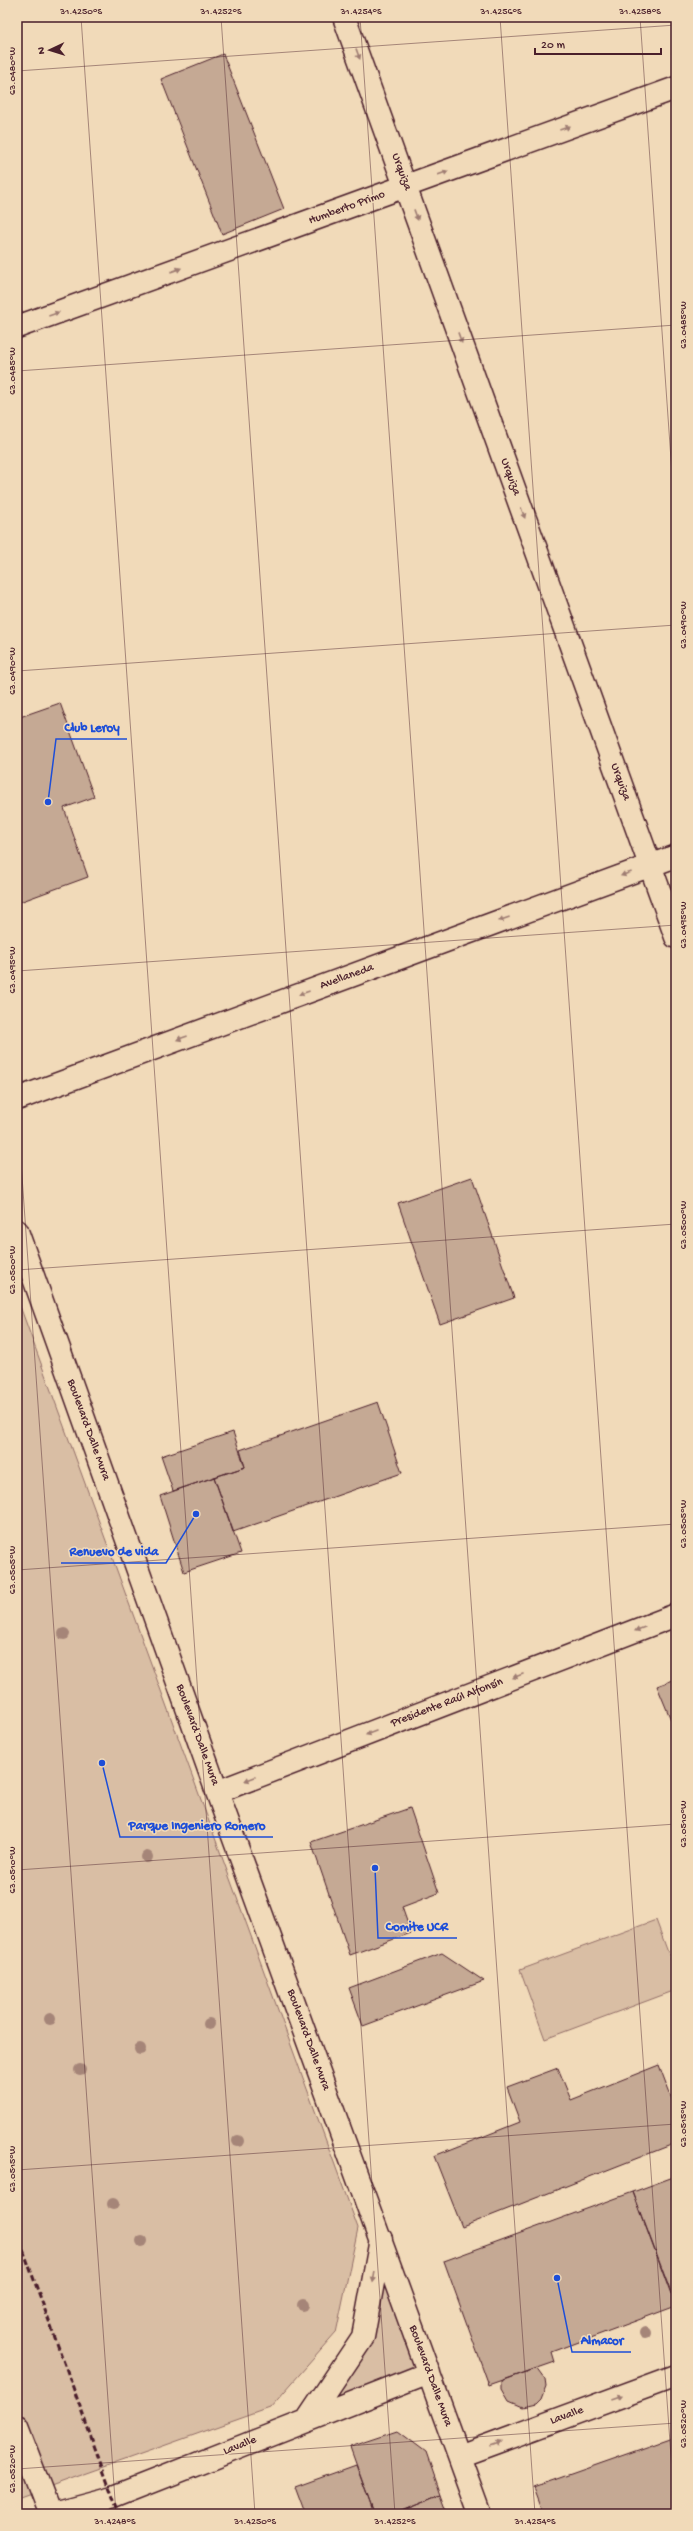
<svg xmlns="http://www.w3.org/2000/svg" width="693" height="2531" font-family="'Gochi Hand',sans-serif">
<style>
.green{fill:#d9bea4;stroke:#926e68}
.building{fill:#c5a994;stroke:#4a1f2b}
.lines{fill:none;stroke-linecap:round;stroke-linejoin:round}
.minor-casing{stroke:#4a1f2b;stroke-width:25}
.minor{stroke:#f1dab9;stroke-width:22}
.rail{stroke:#4a1f2b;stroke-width:3;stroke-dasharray:6 3;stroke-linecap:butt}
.tree{fill:#a58578}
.oneway{fill:#9e7c72}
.ticks{fill:none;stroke:#4a1f2b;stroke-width:1;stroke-opacity:0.45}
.labels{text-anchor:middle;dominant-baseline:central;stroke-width:3;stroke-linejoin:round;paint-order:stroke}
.street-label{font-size:12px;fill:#4a1f2b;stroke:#f1dab9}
.leader{fill:none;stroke:#1d4ed8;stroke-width:1.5}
.callout-dot{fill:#1d4ed8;stroke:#f1dab9;stroke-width:1.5}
.callout-label{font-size:13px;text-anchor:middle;font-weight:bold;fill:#1d4ed8;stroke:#f1dab9;stroke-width:3;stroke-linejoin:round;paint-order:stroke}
.neatline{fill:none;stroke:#4a1f2b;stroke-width:1.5}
.ticks-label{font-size:10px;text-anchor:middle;fill:#4a1f2b}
</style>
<rect width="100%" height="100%" fill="#f1dab9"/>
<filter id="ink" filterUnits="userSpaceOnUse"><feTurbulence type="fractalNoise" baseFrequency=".025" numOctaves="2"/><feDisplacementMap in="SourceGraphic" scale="8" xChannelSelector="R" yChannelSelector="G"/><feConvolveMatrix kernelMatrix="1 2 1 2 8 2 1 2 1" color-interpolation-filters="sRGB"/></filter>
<g filter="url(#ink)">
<path class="green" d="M17,1298L358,2228L336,2333L270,2408L17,2498Z
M656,1920L676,1974V1990L545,2039L520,1970Z
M383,2263L417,2368L331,2402Z"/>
<path class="building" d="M223,54L284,209L222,234L161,79Z
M60,703L94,797L64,808L88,877L17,903V718Z
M472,1177L514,1298L440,1324L398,1203Z
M378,1402L402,1473L233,1532L214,1477L245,1467L240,1450Z
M233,1432L245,1467L173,1491L161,1456Z
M214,1477L241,1553L184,1572L160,1496Z
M676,1679V1732L657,1686Z
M410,1808L439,1893L402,1907L411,1933L350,1955L311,1842Z
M442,1953L484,1981L363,2026L349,1988Z
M659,2065L676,2110V2143L462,2227L434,2156L520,2122L507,2087L558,2068L571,2100Z
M676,2176V2293L671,2295L633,2192Z
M633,2192L676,2306L552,2352L555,2362L489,2385L444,2261Z
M537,2368L545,2379L546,2386L541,2399L536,2404L523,2407L509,2401L502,2389V2381Z
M398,2431L426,2452L441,2495L394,2514H374L350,2447Z
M676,2437V2514H544L534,2487Z
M356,2465L374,2514H305L295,2487Z
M441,2495L448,2514H394Z"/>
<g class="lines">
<g class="minor-casing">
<path id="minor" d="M344,17L676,937
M17,327L676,88
M17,1099L676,856
M17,1231L217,1792L480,2514
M217,1792L676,1615
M308,2419L363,2337L381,2239
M17,2428L50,2514
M459,2456L676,2376
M49,2514L113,2497L429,2373"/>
</g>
<use href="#minor" class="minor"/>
<path class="rail" d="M17,2233L119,2514"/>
</g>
<g class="tree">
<circle cx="64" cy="1634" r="6"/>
<circle cx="147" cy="1857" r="6"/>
<circle cx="50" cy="2019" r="6"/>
<circle cx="209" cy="2024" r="6"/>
<circle cx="140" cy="2049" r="6"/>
<circle cx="80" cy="2070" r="6"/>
<circle cx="238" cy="2141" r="6"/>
<circle cx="113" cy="2204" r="6"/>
<circle cx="142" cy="2241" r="6"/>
<circle cx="303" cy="2305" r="6"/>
<circle cx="645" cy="2333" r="6"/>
</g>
<defs><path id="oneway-solid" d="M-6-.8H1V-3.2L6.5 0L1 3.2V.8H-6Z"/></defs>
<g class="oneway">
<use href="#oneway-solid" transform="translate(358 54) rotate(70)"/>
<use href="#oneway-solid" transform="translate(565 128) rotate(-20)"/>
<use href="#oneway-solid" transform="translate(443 173) rotate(-20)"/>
<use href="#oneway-solid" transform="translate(416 215) rotate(70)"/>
<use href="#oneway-solid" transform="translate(176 270) rotate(-20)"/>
<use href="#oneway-solid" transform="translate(54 314) rotate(-20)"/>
<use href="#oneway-solid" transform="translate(460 338) rotate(70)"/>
<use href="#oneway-solid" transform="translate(523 513) rotate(70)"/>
<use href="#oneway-solid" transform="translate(626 874) rotate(160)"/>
<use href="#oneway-solid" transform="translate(504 919) rotate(160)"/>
<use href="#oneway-solid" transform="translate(304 993) rotate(160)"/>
<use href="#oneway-solid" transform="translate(182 1038) rotate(160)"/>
<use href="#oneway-solid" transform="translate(640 1629) rotate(159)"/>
<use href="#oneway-solid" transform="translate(518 1676) rotate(159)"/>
<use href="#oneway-solid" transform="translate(371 1733) rotate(159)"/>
<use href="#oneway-solid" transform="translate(250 1779) rotate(159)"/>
<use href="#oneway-solid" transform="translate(374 2277) rotate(100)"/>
<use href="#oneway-solid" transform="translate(617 2397) rotate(-20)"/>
<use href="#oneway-solid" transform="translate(496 2443) rotate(-20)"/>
</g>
</g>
<path class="ticks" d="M81,17L255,2514M221,17L395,2514M360,17L535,2514M500,17L675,2514M640,17L676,531M17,71L676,25M17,371L676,325M17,671L676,625M17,971L676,925M17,1105L116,2514M17,1270L676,1224M17,1570L676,1524M17,1870L676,1824M17,2170L676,2124M17,2469L676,2423"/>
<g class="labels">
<g class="street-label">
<text transform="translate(401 172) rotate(70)">Urquiza</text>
<text transform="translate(347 208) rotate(-20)">Humberto Primo</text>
<text transform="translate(510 477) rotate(70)">Urquiza</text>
<text transform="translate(620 782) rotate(70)">Urquiza</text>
<text transform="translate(347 977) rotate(-20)">Avellaneda</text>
<text transform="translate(88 1430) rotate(70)">Boulevard Dalle Mura</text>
<text transform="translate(447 1703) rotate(-21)">Presidente Raúl Alfonsín</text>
<text transform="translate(197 1735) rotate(70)">Boulevard Dalle Mura</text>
<text transform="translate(308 2040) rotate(70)">Boulevard Dalle Mura</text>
<text transform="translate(430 2376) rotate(70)">Boulevard Dalle Mura</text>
<text transform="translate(567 2416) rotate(-20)">Lavalle</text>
<text transform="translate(240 2446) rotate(-22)">Lavalle</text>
</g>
</g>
<path class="leader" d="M48 802L56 739H127M196 1514L166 1563H61M102 1763L120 1837H273M375 1868L378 1938H457M557 2278L572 2352H631"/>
<g class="callout-dot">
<circle cx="48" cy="802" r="4"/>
<circle cx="196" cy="1514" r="4"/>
<circle cx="102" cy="1763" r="4"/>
<circle cx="375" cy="1868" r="4"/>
<circle cx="557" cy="2278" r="4"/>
</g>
<g class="callout-label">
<text x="92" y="731">Club Leroy</text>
<text x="114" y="1555">Renuevo de vida</text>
<text x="197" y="1829">Parque Ingeniero Romero</text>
<text x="417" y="1930">Comite UCR</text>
<text x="602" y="2344">Almacor</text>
</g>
<rect width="693" height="2531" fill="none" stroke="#f1dab9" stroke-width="44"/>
<g transform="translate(50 50) rotate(266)" stroke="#f1dab9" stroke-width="3" paint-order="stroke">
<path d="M0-3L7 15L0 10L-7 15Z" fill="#4a1f2b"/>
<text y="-6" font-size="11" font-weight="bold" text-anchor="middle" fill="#4a1f2b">N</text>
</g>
<path d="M535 48v6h126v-6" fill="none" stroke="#4a1f2b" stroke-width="2"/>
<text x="541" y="48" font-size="12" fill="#4a1f2b" stroke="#f1dab9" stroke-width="3" paint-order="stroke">20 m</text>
<rect x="22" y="22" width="649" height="2487" class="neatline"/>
<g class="ticks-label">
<text x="81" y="14">31.4250°S</text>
<text x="221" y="14">31.4252°S</text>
<text x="361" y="14">31.4254°S</text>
<text x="501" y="14">31.4256°S</text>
<text x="640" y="14">31.4258°S</text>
<text transform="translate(11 71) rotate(-90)" y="4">63.0480°W</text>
<text transform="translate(682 325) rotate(-90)" y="4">63.0485°W</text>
<text transform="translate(11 371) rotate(-90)" y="4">63.0485°W</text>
<text transform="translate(682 625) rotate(-90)" y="4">63.0490°W</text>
<text transform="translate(11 671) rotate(-90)" y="4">63.0490°W</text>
<text transform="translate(682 925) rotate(-90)" y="4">63.0495°W</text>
<text transform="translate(11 970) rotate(-90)" y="4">63.0495°W</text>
<text transform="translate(682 1225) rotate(-90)" y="4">63.0500°W</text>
<text transform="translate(11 1270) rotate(-90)" y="4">63.0500°W</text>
<text transform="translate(682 1524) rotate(-90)" y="4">63.0505°W</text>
<text transform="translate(11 1570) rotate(-90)" y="4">63.0505°W</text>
<text transform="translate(682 1824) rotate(-90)" y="4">63.0510°W</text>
<text transform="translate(11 1870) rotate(-90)" y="4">63.0510°W</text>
<text transform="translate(682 2124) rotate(-90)" y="4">63.0515°W</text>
<text transform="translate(11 2169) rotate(-90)" y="4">63.0515°W</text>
<text transform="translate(682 2424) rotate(-90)" y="4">63.0520°W</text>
<text transform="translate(11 2469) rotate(-90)" y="4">63.0520°W</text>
<text x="115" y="2524">31.4248°S</text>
<text x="255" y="2524">31.4250°S</text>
<text x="395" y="2524">31.4252°S</text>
<text x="535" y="2524">31.4254°S</text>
</g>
</svg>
